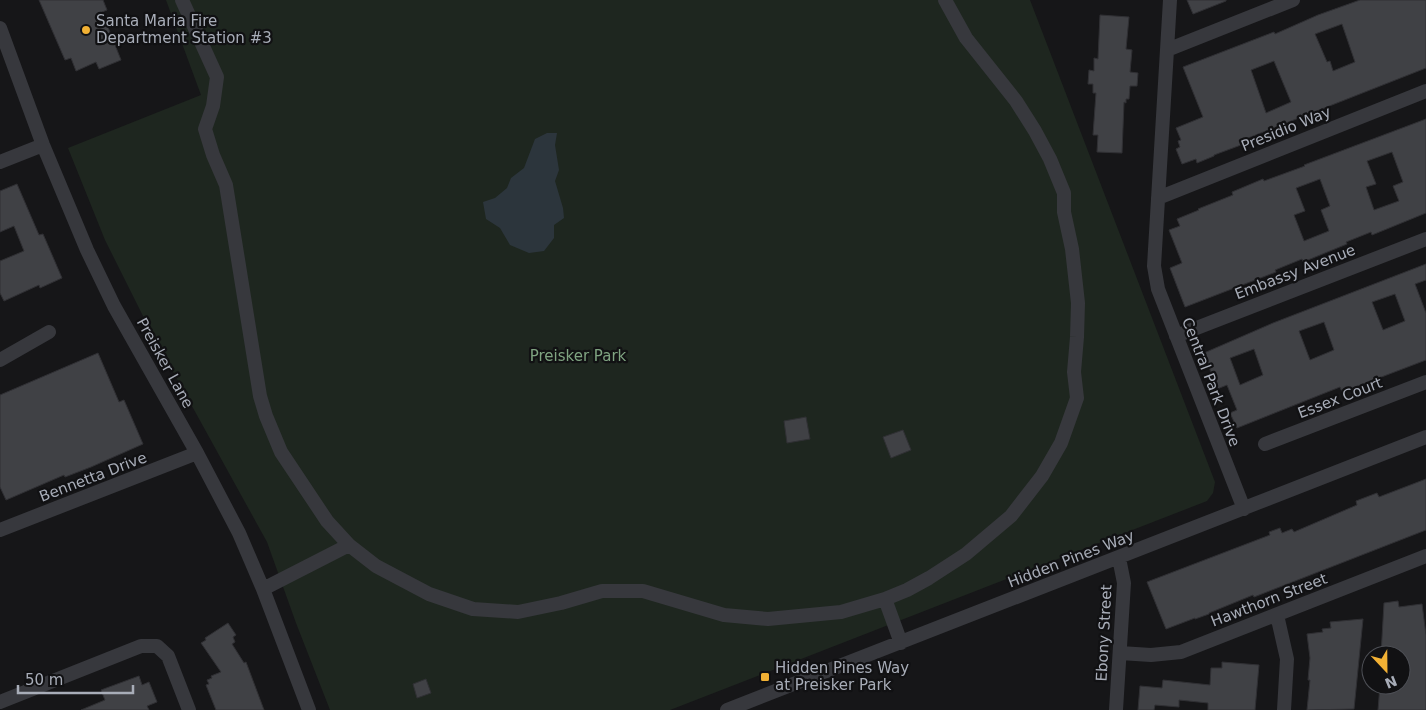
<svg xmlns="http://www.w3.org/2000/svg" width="1426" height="710" font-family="'DejaVu Sans',sans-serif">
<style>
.green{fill:#1e261f}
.water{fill:#2c353c}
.building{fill:#404145;stroke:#303034;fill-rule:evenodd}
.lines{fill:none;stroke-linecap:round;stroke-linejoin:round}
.street{stroke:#37383d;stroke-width:14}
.poi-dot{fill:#f2b134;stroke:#111113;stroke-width:2}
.labels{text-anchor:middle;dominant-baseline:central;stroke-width:4.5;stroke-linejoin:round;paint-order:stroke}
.poi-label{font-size:15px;fill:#a8adb8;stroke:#111113;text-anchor:start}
.street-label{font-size:15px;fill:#a8adb8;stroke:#111113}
.park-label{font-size:15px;fill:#7fa381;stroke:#111113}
</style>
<rect width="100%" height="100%" fill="#161618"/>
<path class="green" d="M166,0H1030L1215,482L1213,493L1207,501L670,710H330L296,623L267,542L150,330L105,240L68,148L201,95Z"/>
<path class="water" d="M547,133H557L555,145L559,170L555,181L563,208L564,218L554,225V238L544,251L529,253L510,245L500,228L486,219L483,202L495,198L507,188L511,178L524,168L535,139Z"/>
<path class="building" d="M39,0H103L107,10L102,12L121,60L99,69L96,62L76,71L71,58L65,60Z
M1187,0H1226V1L1193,14Z
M1360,0H1426V68L1248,138L1249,142L1214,155V156L1197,163L1196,159L1182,164L1176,149L1180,147L1178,141L1181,140L1176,128L1203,117L1183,67L1274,32L1275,34L1318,15ZM1342,24L1355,62L1333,71L1330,61L1327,62L1315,34ZM1274,61L1291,102L1266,113L1251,70Z
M1100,15L1129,17L1126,49L1132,50L1130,72L1138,73L1137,86H1130L1129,99H1126V103L1124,102L1122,153L1097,152L1098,135H1093L1096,93H1093V84H1088L1089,70L1094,71V58L1098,59Z
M1426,119V213L1372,235L1371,232L1346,242L1347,244L1303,262L1302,259L1275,270L1276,272L1185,307L1170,268L1182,263L1169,230L1180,226L1177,219L1199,210L1198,209L1233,195L1232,192L1263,179L1264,181L1305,166L1304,165ZM1392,152L1403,182L1393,186L1399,201L1374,210L1366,187L1376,184L1367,161ZM1320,179L1330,206L1321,210L1329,231L1304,241L1294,215L1305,211L1296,188Z
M17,184L39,235L43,234L62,278L40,288L39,285L4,301L0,293V261L24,251L14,226L0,232V191Z
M1426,264V280L1415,284L1426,313V360L1342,392L1340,387L1237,428L1230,413L1237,410L1227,385L1217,389L1204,353L1273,323ZM1395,294L1405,321L1383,330L1372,302ZM1324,322L1334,350L1310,360L1299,331ZM1254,349L1263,375L1240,385L1230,358Z
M98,353L119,402L124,400L143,444L91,467L65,477L64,475L6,500L0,487V395Z
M806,417L810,439L787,443L784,421Z
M903,430L911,450L891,458L883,437Z
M1426,479V530L1254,597L1253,595L1209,613V614L1195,619V618L1166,629L1147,582L1270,535L1269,532L1280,528L1282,533L1292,529L1294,532L1357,505L1356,501L1377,493L1379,497Z
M1398,601L1399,607L1422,604L1426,635V710H1378L1380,685H1401V655H1381L1384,603Z
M1363,619L1354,709L1307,710L1310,680H1308L1310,658L1307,634L1323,632L1322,629L1331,628L1330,622Z
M228,623L236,635L233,637L235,642L232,644L244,663L246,662L264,710H216L206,685L209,684L207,680L212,678L211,676L221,672L201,643L206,640L205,638Z
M1222,662L1259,665L1255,710H1208V703L1179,700V707L1155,705L1154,710H1138L1140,686L1162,688L1163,680L1210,685L1211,668H1222Z
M139,676L142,685L149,682L157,702L147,706L149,710H81L105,700L101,690Z
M426,679L431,693L417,698L413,684Z"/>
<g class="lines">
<path class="street" d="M182,0L217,77L213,106L205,129L213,155L226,185L260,396L266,416L281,452L327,521L349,545L376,566L429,594L473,609L518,612L561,603L602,591H643L724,615L768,619L841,612L885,599L907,590L929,578L966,554L1011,516L1042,476L1061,443L1077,398L1074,372L1077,337L1078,303L1072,249L1064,212V193L1050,159L1035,131L1016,101L966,38L945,0
M1170,0L1154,266L1158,289L1244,509
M0,28L43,145L87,250L114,306L197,453L239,533L263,589L309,710
M1167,50L1293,0
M0,162L43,145
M1158,198L1426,91
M1176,336L1426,239
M0,360L49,332
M1265,444L1426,382
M0,530L197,453
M263,589L349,545
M885,599L901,643
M1277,615L1287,659L1284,710
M1120,653L1151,655L1181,652L1426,556
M0,702L141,646H157L168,656L189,710
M727,710L1426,437
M1116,710L1124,583L1119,558"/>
</g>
<g class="poi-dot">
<circle cx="86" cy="30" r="5"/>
<rect x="760" y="672" width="10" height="10" rx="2.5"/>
</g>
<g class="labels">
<g class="poi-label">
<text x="96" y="21">Santa Maria Fire<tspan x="96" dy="17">Department Station #3</tspan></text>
<text x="775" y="668">Hidden Pines Way<tspan x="775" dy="17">at Preisker Park</tspan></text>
</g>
<g class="street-label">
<text transform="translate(1286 129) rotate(-22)">Presidio Way</text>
<text transform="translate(1295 272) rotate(-21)">Embassy Avenue</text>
<text transform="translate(165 363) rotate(61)">Preisker Lane</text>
<text transform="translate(1211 382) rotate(69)">Central Park Drive</text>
<text transform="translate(1340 398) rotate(-21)">Essex Court</text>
<text transform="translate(93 477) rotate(-21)">Bennetta Drive</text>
<text transform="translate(1071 559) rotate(-21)">Hidden Pines Way</text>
<text transform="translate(1269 600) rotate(-21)">Hawthorn Street</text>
<text transform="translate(1104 633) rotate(-87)">Ebony Street</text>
</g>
<g class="park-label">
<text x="578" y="356">Preisker Park</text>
</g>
</g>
<g transform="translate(1386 670) rotate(158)"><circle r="24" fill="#111113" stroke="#4d4f55"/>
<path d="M0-4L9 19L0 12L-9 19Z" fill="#f2b134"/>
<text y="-8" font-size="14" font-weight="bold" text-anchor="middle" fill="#a8adb8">N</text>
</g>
<path d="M18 685v8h115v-8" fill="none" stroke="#a8adb8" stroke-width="2.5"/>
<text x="25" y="685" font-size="15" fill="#a8adb8" stroke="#111113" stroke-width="4" paint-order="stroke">50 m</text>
</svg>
